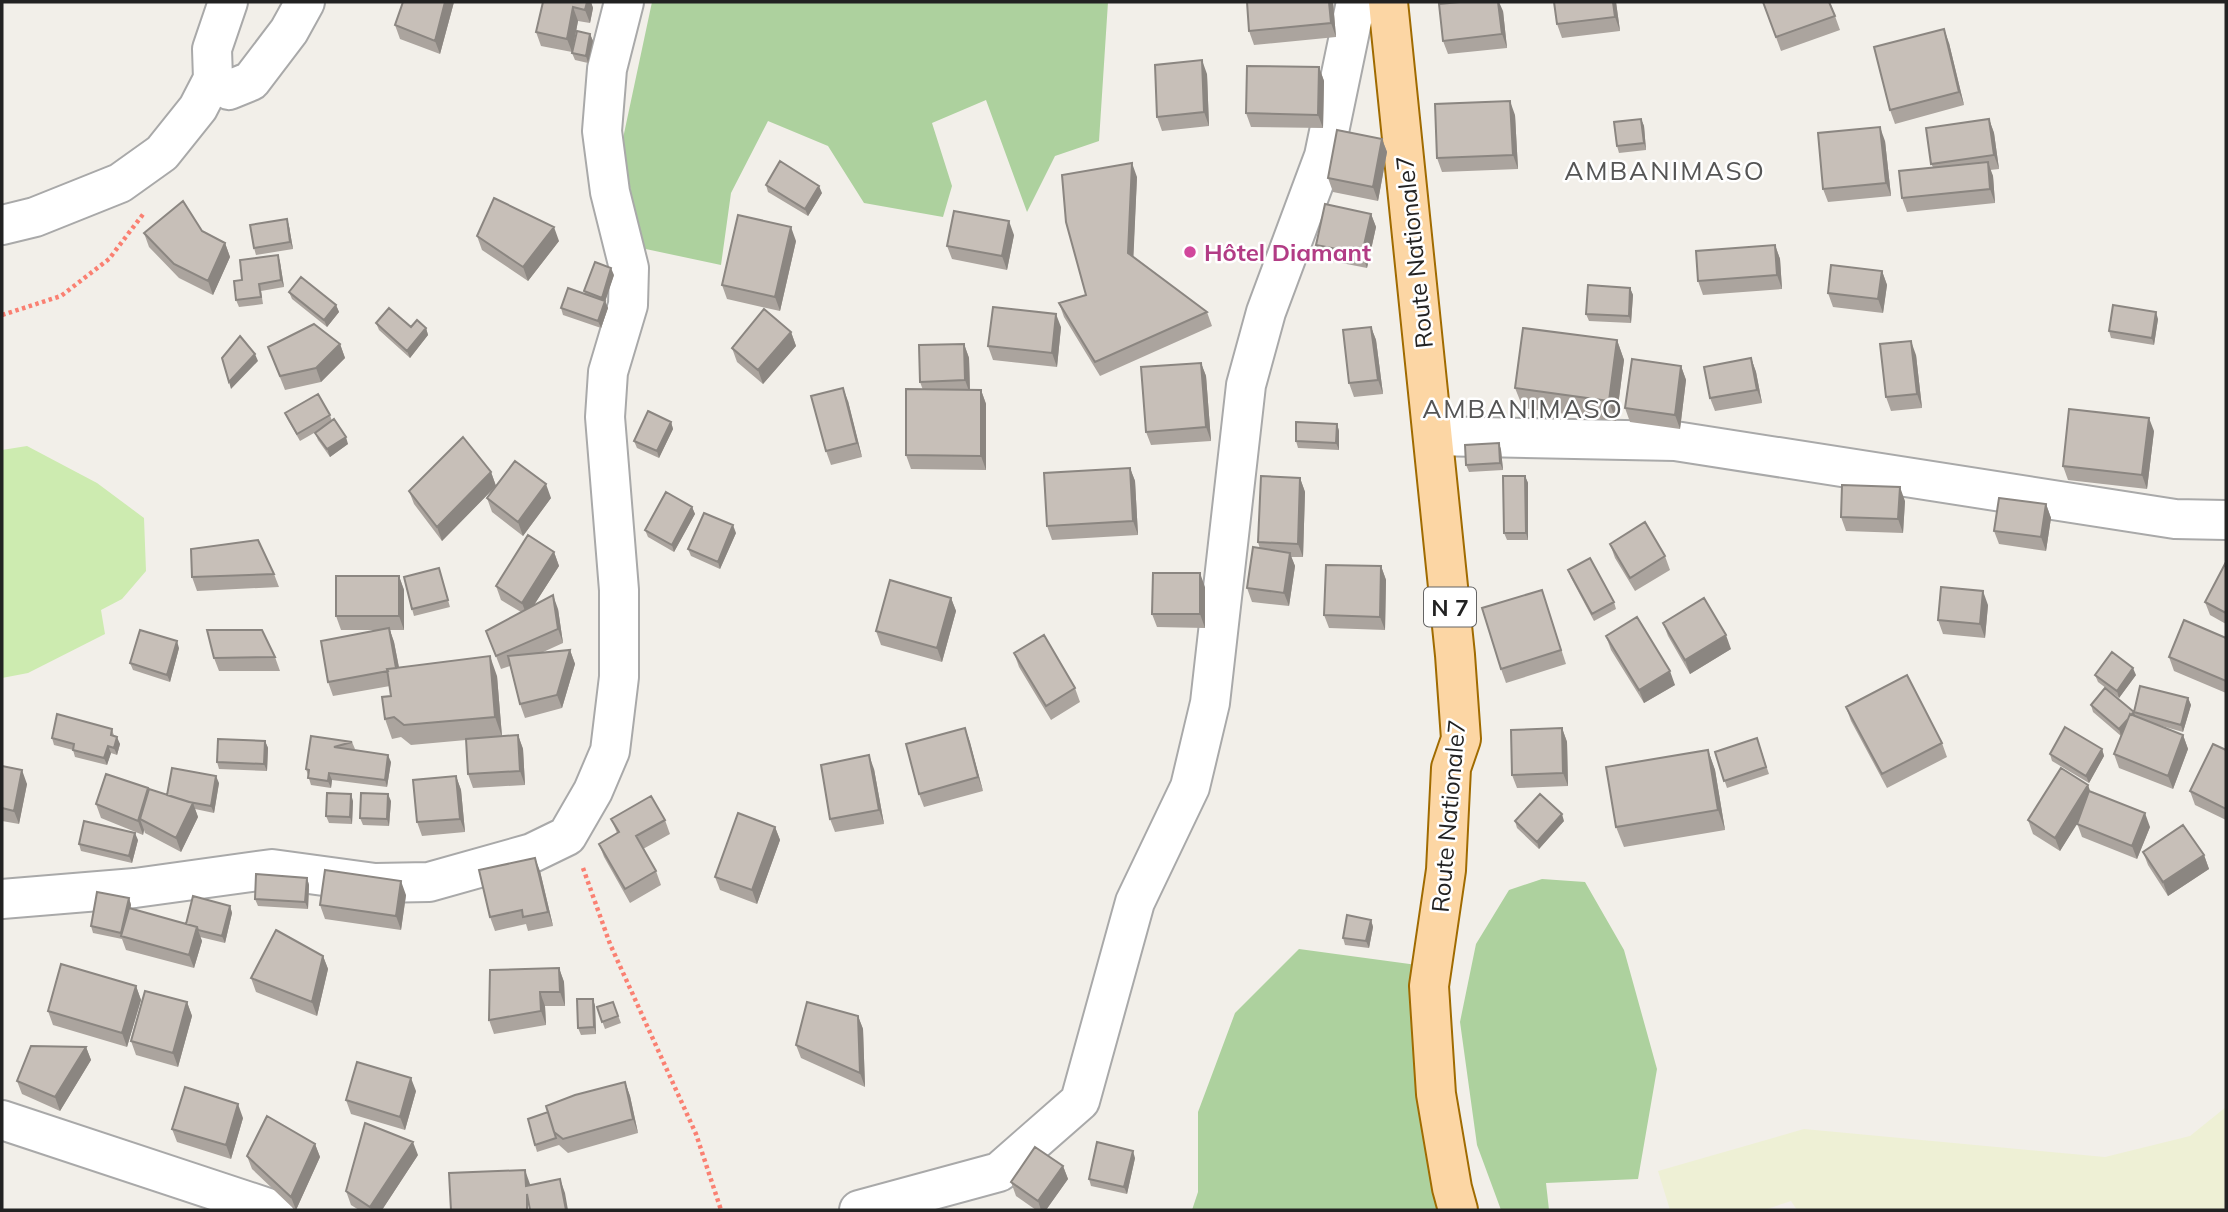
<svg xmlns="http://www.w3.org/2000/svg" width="2228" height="1212" font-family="Mulish,sans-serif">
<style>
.farmland{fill:#eef0d5}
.grass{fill:#cdebb0}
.forest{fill:#add19e}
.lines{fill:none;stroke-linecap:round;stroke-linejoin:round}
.minor-casing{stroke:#a9a9a9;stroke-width:42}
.major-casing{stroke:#a06b00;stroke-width:42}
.path{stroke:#fa8072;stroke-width:4.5;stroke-dasharray:3.5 3.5;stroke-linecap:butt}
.minor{stroke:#fff;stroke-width:38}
.major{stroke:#fcd6a4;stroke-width:38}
.wall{fill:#aba49e}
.shaded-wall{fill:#8b8681}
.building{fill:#c7bfb8;stroke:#8b8681;stroke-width:2}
.hotel-dot{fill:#d1479c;stroke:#fff;stroke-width:2.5}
.labels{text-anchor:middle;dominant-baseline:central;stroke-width:5;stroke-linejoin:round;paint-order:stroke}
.shield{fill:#fff;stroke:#646464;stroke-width:2}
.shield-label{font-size:23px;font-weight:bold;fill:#222}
.hotel-label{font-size:24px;font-weight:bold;fill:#b23c85;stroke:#fff;text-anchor:start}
.street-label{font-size:24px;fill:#222;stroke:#fff}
.neighbourhood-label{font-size:26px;letter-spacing:2px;fill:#555;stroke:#fff}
</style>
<rect width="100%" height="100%" fill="#f2efe9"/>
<path class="farmland" d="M2226,1107V1210H1797L1791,1201L1764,1210H1670L1658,1171L1804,1129L2105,1157L2190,1136Z"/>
<path class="grass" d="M27,446L97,483L144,518L146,571L122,599L101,610L105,634L28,673L2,678V450Z"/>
<path class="forest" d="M652,2H1108L1099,141L1055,156L1027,212L986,100L932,123L952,186L943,217L864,203L828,146L768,121L731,193L721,265L641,248L622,143Z
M1542,879L1585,882L1624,950L1657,1069L1638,1179L1546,1183L1549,1210H1501L1477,1145L1460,1022L1476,944L1509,890Z
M1299,949L1417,965L1450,1210H1192L1198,1192V1112L1235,1013Z"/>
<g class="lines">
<g class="minor-casing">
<path id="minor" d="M213,79L229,90L251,81L289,31L305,2
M2,225L35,217L120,183L162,153L198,108L213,79L212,49L228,2
M1433,436L1675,441L2175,519L2226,520
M2,899L135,888L272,869L375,883L429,882L532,853L567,836L593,791L610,751L619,677V590L605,417L608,372L628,305L629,268L610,192L602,131L607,69L624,2
M2,1120L274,1210
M859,1210L999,1172L1080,1101L1135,902L1190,787L1210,703L1246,385L1266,312L1324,156L1356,2"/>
</g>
<g class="major-casing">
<path id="major" d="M1388,2L1455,655L1461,739L1451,768L1446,870L1429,986L1436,1094L1452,1188L1458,1210"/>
</g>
<path class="path" d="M2,315L61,296L109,259L144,213
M583,868L610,944L696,1134L721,1210"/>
<use href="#minor" class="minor"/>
<use href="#major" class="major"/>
</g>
<path class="wall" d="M454,2L440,54L400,39L395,25Z
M543,2H591L593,8L590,23L578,21L572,52L541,46L536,32Z
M1247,2H1333L1336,37L1254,45L1249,31Z
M1616,2L1620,31L1562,38L1557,24Z
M1763,2H1830L1840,30L1781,51Z
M1503,11L1507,48L1448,54L1443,41Z
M590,34L593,41L588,63L575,60L572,53Z
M1949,43L1964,105L1895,124L1890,110Z
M1319,67L1324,81L1323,128L1251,127L1246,113Z
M1207,74L1209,126L1162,131L1157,117Z
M1515,115L1518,169L1442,172L1437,158Z
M1641,119L1644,126L1646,150L1619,153L1617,146Z
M1989,119L1994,133L1999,169L1990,170L1993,176L1995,203L1907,212L1902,198L1933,167L1931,164Z
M1382,139L1387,152L1378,201L1333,192L1328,178Z
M1885,141L1891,196L1828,202L1823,189Z
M1137,177L1133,257L1207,312L1212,326L1100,376L1064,317L1059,303L1086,295Z
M766,185L822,193L808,216L768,192Z
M1371,214L1376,227L1367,268L1321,259L1316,245Z
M287,219L289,226L293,249L256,255L254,248Z
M202,231L225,243L230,257L213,295L179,278L149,247L144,233Z
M1014,235L1007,270L952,259L947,246Z
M477,236L559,241L528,281L482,250Z
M796,241L780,311L727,299L722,285Z
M1775,245L1780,259L1782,289L1703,295L1698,281Z
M278,255L280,262L284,287L261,291L263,304L239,307L236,300L242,280Z
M1882,271L1887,285L1883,313L1833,307L1828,293Z
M614,275L605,301L608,308L601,328L563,315L561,308L585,294L584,291Z
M1630,288L1633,295L1631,323L1589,321L1586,314Z
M289,292L336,305L339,312L327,327L292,299Z
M2158,319L2154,345L2111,338L2109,331Z
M376,323L426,328L428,335L410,358L379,330Z
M1061,327L1057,367L993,360L988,346Z
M1371,327L1376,340L1383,394L1354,397L1349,383Z
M791,332L796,346L763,384L737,362L732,348Z
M1617,340L1624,360L1616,421L1523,408L1515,388Z
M340,344L345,358L321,382L285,390L268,347Z
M964,344L969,358L970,390H981L986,404V470L911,469L906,455L923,390L920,382Z
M1916,355L1922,408L1891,411L1886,397Z
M1751,358L1756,372L1762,403L1715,411L1710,398Z
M1201,363L1206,376L1211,441L1151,445L1146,432Z
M1681,366L1686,380L1680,429L1630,422L1625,408Z
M848,401L862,457L831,465L826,451Z
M285,413L330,415L332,421L348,444L330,457L318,440L315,433L321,429L300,441L288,420Z
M671,422L673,429L659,458L637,448L634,441Z
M1337,424L1339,431V450L1298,448L1296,441Z
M2154,431L2147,489L2068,480L2063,466Z
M1499,443L1501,450L1503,470L1469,472L1466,465Z
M1130,468L1135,481L1138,535L1052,540L1047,526Z
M491,472L496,486L442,541L414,504L409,491Z
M1525,476L1528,483V540H1507L1504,533Z
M1300,478L1305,492L1303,557H1291L1295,566L1289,606L1252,602L1247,588L1260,549L1258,542Z
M487,498H551L523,536L492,512Z
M1905,501L1903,533L1846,531L1841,517Z
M2046,504L2051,518L2046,551L1999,544L1994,531Z
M692,507L695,514L674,552L648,537L645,530Z
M736,533L720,569L691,556L688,549Z
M1610,544L1665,556L1670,570L1635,591L1615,558Z
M554,552L559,566L534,605L558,609L563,643L541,653L570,650L575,664L562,708L525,718L520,704L510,666L501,669L486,631L521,612L501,600L496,586Z
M2226,562V624L2210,615L2205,602Z
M1381,566L1386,580L1385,630L1329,628L1324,615Z
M439,568L450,607L414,616L412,609Z
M1568,570L1614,602L1616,609L1594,621L1571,578Z
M274,574L279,587L197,591L192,577Z
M399,576L404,590V630H390L394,642L399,667L497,676L502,736L518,735L523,749L525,785L473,788L468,774L466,740L411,745L401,737L392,739L385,719L391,696L390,686L333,696L328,682L377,630H341L336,616Z
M1205,587V628L1157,627L1152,614Z
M1542,590L1566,664L1506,683L1501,669Z
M951,598L956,611L942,662L881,645L876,631Z
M1988,605L1985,638L1943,634L1938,620Z
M1663,623L1731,649L1690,674L1668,636Z
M1606,636L1675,685L1644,703L1611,650Z
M2226,638V693L2174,671L2169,657Z
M179,648L170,682L133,670L130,663Z
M1014,653L1075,688L1080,702L1051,720L1019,667Z
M275,657L280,671H219L214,658Z
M2095,675H2136L2119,698L2098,682Z
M2188,698L2191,705L2183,732L2155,724L2183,735L2188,749L2173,789L2119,768L2114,754L2121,736L2093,712L2091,705L2134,712L2135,716L2134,712Z
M1846,707L1942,743L1947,757L1887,788L1851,721Z
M965,728L983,791L924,807L919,794Z
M1562,728L1567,742L1568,786L1517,788L1512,775Z
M112,729L114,736L120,744L117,755L111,753L107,765L75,757L73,750L54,745L52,738Z
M311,736L352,742L355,749L351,750L391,762L387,787L332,780L331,788L311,785L306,769Z
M1757,738L1769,774L1727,788L1715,752Z
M265,741L268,748L267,771L219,769L217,762Z
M2102,749L2104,756L2089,783L2052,761L2050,754Z
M1708,750L1715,770L1725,830L1624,847L1616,827Z
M2226,750V820L2195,805L2190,791Z
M2,766L27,784L19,824L2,821Z
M874,769L884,824L835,832L830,819Z
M456,776L461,790L465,832L422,836L417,822Z
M219,783L214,813L195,809L198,817L181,852L145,833L144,830L143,835L101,818L96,804L148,788V791L167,795Z
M2088,785L2090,792L2150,827L2137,859L2082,837L2077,823L2060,851L2033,834L2028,820Z
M353,801L352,824L329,823L326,816Z
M391,801L389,826L363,825L360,818Z
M611,819L665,820L670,834L643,849L656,871L661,885L630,903L604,857L599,844L617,833Z
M1515,821H1564L1539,849L1517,828Z
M775,827L780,840L757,904L720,890L715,877Z
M138,840L132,863L81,851L79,844Z
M2143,852L2204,855L2209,869L2168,896L2148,865Z
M540,871L553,926L528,931L526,924L495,931L490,917Z
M307,878L309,885L308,909L258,906L255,899Z
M406,895L401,930L325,919L320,905Z
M129,898L131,905L130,909L186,924L230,906L232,913L225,943L200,937L202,941L194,968L126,950L122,939L93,933L91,926Z
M1371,920L1373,927L1369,948L1345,945L1343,938Z
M323,956L328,969L317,1016L256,992L251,978Z
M559,968L564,982L565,1006H545L546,1025L494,1034L489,1020Z
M136,986L141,1000L127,1047L53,1025L48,1011Z
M593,999L595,1006L596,1034L581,1035L578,1028Z
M187,1002L192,1016L178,1067L136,1055L131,1041Z
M613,1002L621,1023L605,1029L597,1007Z
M858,1016L863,1029L865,1087L801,1058L796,1045Z
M86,1047L91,1060L60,1111L22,1094L17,1081Z
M625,1082L630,1096L638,1133L568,1153L559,1145L537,1152L535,1145L548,1112Z
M416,1091L405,1130L351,1114L346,1100Z
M243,1118L231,1159L177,1142L172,1129Z
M315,1144L320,1157L296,1210H295L252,1169L247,1156Z
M418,1155L382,1210H359L351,1205L346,1191Z
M1135,1158L1127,1194L1091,1186L1089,1179Z
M1063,1166L1068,1179L1046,1210H1036L1016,1196L1011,1182Z"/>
<path class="shaded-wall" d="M445,2H454L440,54L435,41Z
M587,2H591L593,8L590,23L585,10Z
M1329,2H1333L1336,37L1331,23Z
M1498,2H1499L1503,11L1507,48L1502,34Z
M1613,2H1616L1620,31L1615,17Z
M573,7L578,21L572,52L567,39Z
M1944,29L1949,43L1964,105L1959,92Z
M590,34L593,41L588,63L586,56Z
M1202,60L1207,74L1209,126L1204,112Z
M1319,67L1324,81L1323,128L1318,115Z
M1510,101L1515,115L1518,169L1513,155Z
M1641,119L1644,126L1646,150L1644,143Z
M1989,119L1994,133L1999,169L1994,155Z
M1880,127L1885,141L1891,196L1886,183Z
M1382,139L1387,152L1378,201L1373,187Z
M1988,162L1993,176L1995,203L1990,189Z
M1132,163L1137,177L1133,267L1128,253Z
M819,186L822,193L808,216L805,209Z
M1371,214L1376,227L1367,268L1362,254Z
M287,219L289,226L293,249L290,242Z
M1009,221L1014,235L1007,270L1002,256Z
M554,227L559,241L528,281L523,267Z
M791,227L796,241L780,311L775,297Z
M225,243L230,257L213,295L208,281Z
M1775,245L1780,259L1782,289L1777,275Z
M278,255L280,262L284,287L281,280Z
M611,268L614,275L604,305L602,298Z
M1882,271L1887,285L1883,313L1878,299Z
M1630,288L1633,295L1631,323L1629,316Z
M605,301L608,308L601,328L598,321Z
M336,305L339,312L327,327L324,320Z
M2156,312L2158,319L2154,345L2152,338Z
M1056,314L1061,327L1057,367L1052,353Z
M1371,327L1376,340L1383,394L1378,380Z
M426,328L428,335L410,358L407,351Z
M791,332L796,346L763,384L758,370Z
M1617,340L1624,360L1616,421L1609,401Z
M1911,341L1916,355L1922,408L1917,394Z
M340,344L345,358L321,382L316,368Z
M964,344L969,358L970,394L965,380Z
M255,354L258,361L231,389L229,382Z
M1751,358L1756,372L1762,403L1757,390Z
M1201,363L1206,376L1211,441L1206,427Z
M1681,366L1686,380L1680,429L1675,415Z
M843,388L848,401L862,457L857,443Z
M981,390L986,404V470L981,456Z
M2149,418L2154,431L2147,489L2142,475Z
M671,422L673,429L659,458L657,451Z
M1337,424L1339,431V450L1336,443Z
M346,437L348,444L330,457L327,449Z
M1499,443L1501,450L1503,470L1500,463Z
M1130,468L1135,481L1138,535L1133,521Z
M491,472L496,486L442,541L437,527Z
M1525,476L1528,483V540L1526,533Z
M1300,478L1305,492L1303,557L1298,544Z
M546,484L551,498L523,536L518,522Z
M1900,487L1905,501L1903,533L1898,519Z
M2046,504L2051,518L2046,551L2041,537Z
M692,507L695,514L674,552L672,545Z
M733,525L736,533L720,569L718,562Z
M554,552L559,566L527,616L522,603Z
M1290,553L1295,566L1289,606L1284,593Z
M1381,566L1386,580L1385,630L1380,617Z
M1200,573L1205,587V628L1200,614Z
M399,576L404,590V630L399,616Z
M1983,591L1988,605L1985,638L1980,624Z
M553,595L558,609L563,643L558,629Z
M951,598L956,611L942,662L937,648Z
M389,628L394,642L402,684L397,670Z
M1726,635L1731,649L1690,674L1685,660Z
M177,641L179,648L170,682L167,675Z
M570,650L575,664L562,708L557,695Z
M490,656L497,676L502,737L495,717Z
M2133,668L2136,675L2119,698L2117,691Z
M1670,671L1675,685L1644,703L1639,690Z
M2188,698L2191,705L2183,732L2181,725Z
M2134,712L2136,719L2121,736L2119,729Z
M965,728L970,742L983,791L978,777Z
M1562,728L1567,742L1568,786L1563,773Z
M518,735L523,749L525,785L520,771Z
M2183,735L2188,749L2173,789L2168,776Z
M117,737L120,744L117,755L114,748Z
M265,741L268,748L267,771L264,764Z
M108,746L111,753L107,765L104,758Z
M2102,749L2104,756L2089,783L2086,776Z
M1708,750L1715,770L1725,830L1718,810Z
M388,755L391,762L387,787L385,780Z
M869,755L874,769L884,824L879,810Z
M22,770L27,784L19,824L14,811Z
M329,773L332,780L331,788L328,781Z
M216,776L219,783L214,813L211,806Z
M456,776L461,790L465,832L460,819Z
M2088,785L2093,799L2060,851L2055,838Z
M148,788L153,802L140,819L144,830L143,835L138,821Z
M351,794L353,801L352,824L350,817Z
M388,794L391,801L389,826L387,819Z
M193,803L198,817L181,852L176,838Z
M2145,813L2150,827L2137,859L2132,846Z
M1562,814L1564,821L1539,849L1537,842Z
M775,827L780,840L757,904L752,890Z
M135,833L138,840L132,863L129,856Z
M2204,855L2209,869L2168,896L2163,882Z
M535,858L540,871L553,926L548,912Z
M307,878L309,885L308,909L305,902Z
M401,881L406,895L401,930L396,916Z
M129,898L131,905L125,937L121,933Z
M230,906L232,913L225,943L222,936Z
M1371,920L1373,927L1369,948L1366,941Z
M197,927L202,941L194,968L189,955Z
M323,956L328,969L317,1016L312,1002Z
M559,968L564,982L565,1006L560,992Z
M136,986L141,1000L127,1047L122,1033Z
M540,992L545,1006L546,1025L541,1011Z
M593,999L595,1006L596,1034L594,1027Z
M187,1002L192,1016L178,1067L173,1053Z
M858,1016L863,1029L865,1087L860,1073Z
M86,1047L91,1060L60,1111L55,1097Z
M411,1078L416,1091L405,1130L400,1117Z
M625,1082L630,1096L638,1133L633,1119Z
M238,1104L243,1118L231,1159L226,1145Z
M413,1142L418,1155L382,1210H371L370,1207Z
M315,1144L320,1157L296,1210L291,1197Z
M1133,1151L1135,1158L1127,1194L1124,1187Z
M1063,1166L1068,1179L1046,1210H1041L1038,1201Z
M525,1170L530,1184L531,1200L526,1186Z
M560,1179L565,1193L568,1210H566Z"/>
<path class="building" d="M403,2H445L435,41L395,25Z
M543,2H587L585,10L573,7L567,39L536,32Z
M1247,2H1329L1331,23L1249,31Z
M1460,2H1498L1502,34L1443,41L1439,4Z
M1554,2H1613L1615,17L1557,24Z
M1763,2H1829L1835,16L1776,37Z
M1944,29L1959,92L1890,110L1874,47Z
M577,31L590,34L586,56L572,53Z
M1202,60L1204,112L1157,117L1155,65Z
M1247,66L1319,67L1318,115L1246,113Z
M1510,101L1513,155L1437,158L1435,104Z
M1641,119L1644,143L1617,146L1614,122Z
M1989,119L1994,155L1931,164L1926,128Z
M1880,127L1886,183L1823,189L1818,133Z
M1337,130L1382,139L1373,187L1328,178Z
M780,161L819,186L805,209L766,185Z
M1988,162L1990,189L1902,198L1899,171Z
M1132,163L1128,253L1207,312L1095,362L1059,303L1086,295L1066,222L1062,175Z
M494,198L554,227L523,267L477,236Z
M183,201L202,231L225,243L208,281L174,264L144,233Z
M1325,204L1371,214L1362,254L1316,245Z
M954,211L1009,221L1002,256L947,246Z
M738,215L791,227L775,297L722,285Z
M287,219L290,242L254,248L250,225Z
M1775,245L1777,275L1698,281L1696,251Z
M278,255L281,280L259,284L261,297L236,300L234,281L242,280L240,260Z
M595,262L611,268L602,298L584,291Z
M1831,265L1882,271L1878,299L1828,293Z
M301,277L336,305L324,320L289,292Z
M1588,285L1630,288L1629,316L1586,314Z
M568,288L605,301L598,321L561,308Z
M2113,305L2156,312L2152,338L2109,331Z
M993,307L1056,314L1052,353L988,346Z
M389,308L411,327L417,320L426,328L407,351L376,323Z
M764,309L791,332L758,370L732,348Z
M314,324L340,344L316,368L280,376L268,347Z
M1371,327L1378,380L1349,383L1343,330Z
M1523,328L1617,340L1609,401L1515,388Z
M240,336L255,354L229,382L222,358Z
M1911,341L1917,394L1886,397L1880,344Z
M964,344L965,380L920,382L919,345Z
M1751,358L1757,390L1710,398L1704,367Z
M1632,359L1681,366L1675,415L1625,408Z
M1201,363L1206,427L1146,432L1141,367Z
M843,388L857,443L826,451L811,396Z
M906,389L981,390V456L906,455Z
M318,394L330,415L297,434L285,413Z
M2069,409L2149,418L2142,475L2063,466Z
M648,411L671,422L657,451L634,441Z
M334,419L346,437L327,449L315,433Z
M1296,422L1337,424L1336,443L1296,441Z
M463,437L491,472L437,527L409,491Z
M1499,443L1500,463L1466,465L1465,445Z
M515,461L546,484L518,522L487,498Z
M1130,468L1133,521L1047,526L1044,473Z
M1261,476L1300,478L1298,544L1258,542Z
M1503,476H1525L1526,533H1504Z
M1842,485L1900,487L1898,519L1841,517Z
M666,492L692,507L672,545L645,530Z
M1999,498L2046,504L2041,537L1994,531Z
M704,513L733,525L718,562L688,549Z
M1645,522L1665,556L1630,578L1610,544Z
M528,535L554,552L522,603L496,586Z
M258,540L274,574L192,577L191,549Z
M1253,547L1290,553L1284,593L1247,588Z
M1590,558L1614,602L1592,614L1568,570Z
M2226,562V613L2205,602Z
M1326,565L1381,566L1380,617L1324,615Z
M439,568L448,600L412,609L404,577Z
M1153,573H1200V614H1152Z
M336,576H399V616H336Z
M890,580L951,598L937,648L876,631Z
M1941,587L1983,591L1980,624L1938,620Z
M1542,590L1561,650L1501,669L1482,608Z
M553,595L558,629L496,656L486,631Z
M1704,598L1726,635L1685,660L1663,623Z
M1637,617L1670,671L1639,690L1606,636Z
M2184,620L2226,638V681L2169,657Z
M389,628L396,668L387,669L388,671L328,682L321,641Z
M140,630L177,641L167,675L130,663Z
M207,630H262L275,657L214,658Z
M1044,635L1075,688L1046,706L1014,653Z
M570,650L557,695L520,704L508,656Z
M2112,652L2133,668L2117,691L2095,675Z
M490,656L495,717L404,725L394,717L385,719L382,697L391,696L387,669Z
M1907,675L1942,743L1882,774L1846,707Z
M2140,686L2188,698L2181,725L2134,712Z
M2105,688L2134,712L2131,715L2130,714L2128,719L2119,729L2091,705Z
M57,714L112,729L111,735L117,737L114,748L108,746L104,758L73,750L74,744L52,738Z
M2130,714L2183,735L2168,776L2114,754Z
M2065,727L2102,749L2086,776L2050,754Z
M965,728L978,777L919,794L906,744Z
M1562,728L1563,773L1512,775L1511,730Z
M518,735L520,771L468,774L466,739Z
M311,736L352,742L334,747L388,755L385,780L329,773L328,781L308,778L309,770L306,769Z
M1757,738L1766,767L1724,781L1715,752Z
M218,739L265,741L264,764L217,762Z
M2213,744L2226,750V809L2190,791Z
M1708,750L1718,810L1616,827L1606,767Z
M869,755L879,810L830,819L821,765Z
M2,766L22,770L14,811L2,808Z
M172,768L216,776L211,806L189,802L167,795Z
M2061,768L2088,785L2055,838L2028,820Z
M106,774L148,788L138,821L96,804Z
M456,776L460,819L417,822L413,780Z
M149,789L193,803L176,838L140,819Z
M2089,791L2145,813L2132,846L2077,824Z
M327,793L351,794L350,817L326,816Z
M361,793L388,794L387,819L360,818Z
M1540,794L1562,814L1537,842L1515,821Z
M651,796L665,820L636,836L656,871L625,889L599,844L619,832L611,819Z
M738,813L775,827L752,890L715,877Z
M84,821L135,833L129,856L79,844Z
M2183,825L2204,855L2163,882L2143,852Z
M535,858L548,912L523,917L522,910L490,917L479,870Z
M325,870L401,881L396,916L320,905Z
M256,874L307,878L305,902L255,899Z
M97,892L129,898L121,933L91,926Z
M193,896L230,906L222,936L198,930L197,927L186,924Z
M129,908L197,927L189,955L121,936Z
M1347,915L1371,920L1366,941L1343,938Z
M276,930L323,956L312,1002L251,978Z
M61,964L136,986L122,1033L48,1011Z
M559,968L560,992H540L541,1011L489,1020L490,970Z
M145,991L187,1002L173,1053L131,1041Z
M577,999H593L594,1027L578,1028Z
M613,1002L618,1016L602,1022L597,1007Z
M807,1002L858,1016L860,1073L796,1045Z
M31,1046L86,1047L55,1097L17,1081Z
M357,1062L411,1078L400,1117L346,1100Z
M625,1082L633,1119L563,1139L554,1132L546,1106L575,1095Z
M185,1087L238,1104L226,1145L172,1129Z
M548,1112L556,1138L535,1145L528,1119Z
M267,1116L315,1144L291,1197L247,1156Z
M365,1123L413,1142L370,1207L346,1191Z
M1097,1142L1133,1151L1124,1187L1089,1179Z
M1035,1147L1063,1166L1038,1201L1011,1182Z
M525,1170L526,1186L560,1179L566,1210H530L527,1194V1210H451L449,1173Z"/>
<circle class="hotel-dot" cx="1190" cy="252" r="7"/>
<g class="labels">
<rect class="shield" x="1424" y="587.5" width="52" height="39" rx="5"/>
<g class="shield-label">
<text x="1450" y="607">N 7</text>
</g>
<g class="hotel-label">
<text x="1204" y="252">Hôtel Diamant</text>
</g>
<g class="street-label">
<text transform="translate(1414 252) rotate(-96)">Route Nationale7</text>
<text transform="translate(1448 816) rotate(-85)">Route Nationale7</text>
</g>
<g class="neighbourhood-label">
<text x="1665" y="170">AMBANIMASO</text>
<text x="1523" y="408">AMBANIMASO</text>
</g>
</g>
<rect width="2228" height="1212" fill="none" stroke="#222222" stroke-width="7"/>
</svg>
